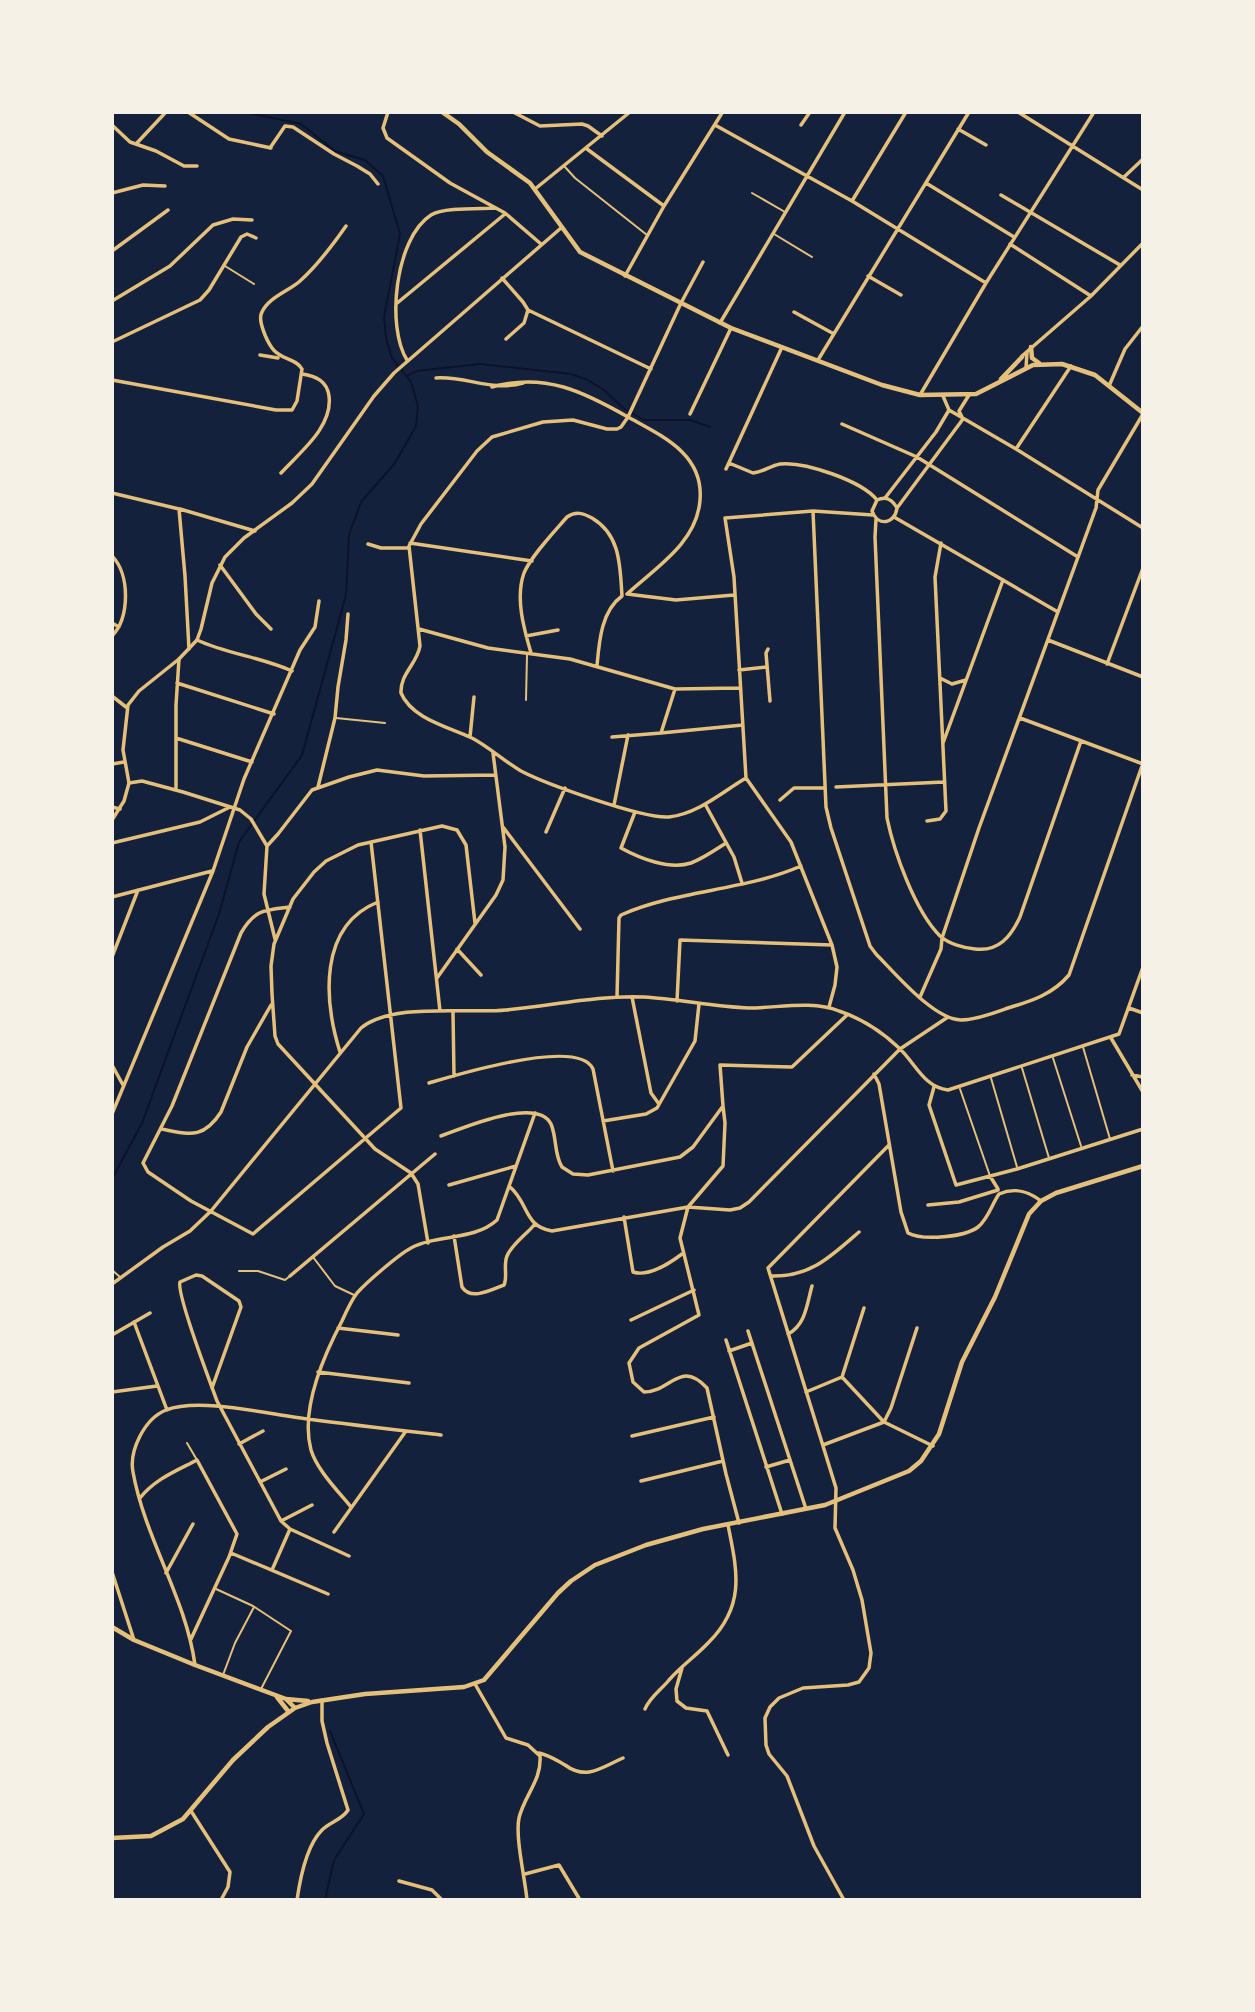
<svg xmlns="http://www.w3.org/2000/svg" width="1255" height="2012" font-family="Mulish,sans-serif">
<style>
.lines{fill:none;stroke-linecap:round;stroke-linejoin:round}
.stream{stroke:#0b132b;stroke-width:2}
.service{stroke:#e5c07b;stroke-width:2}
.minor{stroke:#e5c07b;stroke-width:3.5}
.tertiary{stroke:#e5c07b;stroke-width:3.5}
.secondary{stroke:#e5c07b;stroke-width:4.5}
</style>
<rect width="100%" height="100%" fill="#14213d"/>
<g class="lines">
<path class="stream" d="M407,376L416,371L480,364L571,374L588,380L604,390L623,408L644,420H690L710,427
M112,1179L142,1123L219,914L239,842L302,755L346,595L349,535L361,502L395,463L416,426L418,406L411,382L392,358L386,338L384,317L400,234L383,176L365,160L335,151L301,124L245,112
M325,1900L334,1860L364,1814L330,1731"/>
<path class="service" d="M565,167L575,178L647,235
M752,193L785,212
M774,234L812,257
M225,266L254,284
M526,700L527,655
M336,718L385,723
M1083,1047L1110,1139
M1053,1058L1081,1146
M1022,1068L1049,1158
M991,1078L1017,1167
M960,1089L990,1176
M313,1257L335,1286L354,1295
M112,1270L120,1277
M239,1271H258L285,1280L290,1276
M187,1443L197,1460
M216,1589L253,1606L291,1631L261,1689
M223,1675L235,1643L254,1607"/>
<path class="minor" d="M188,112L229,139L271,148
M388,112L383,128L387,138L450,183L505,213L541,244
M513,112L540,126L582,124L588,126L602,136
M1018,112L1143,190
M112,125L130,142L156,151L184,166H197
M715,125L852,201L986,283
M801,125L810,112
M958,129L986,145
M136,144L166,112
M270,148L285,126L293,127L334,154L357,166L370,174L378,184
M587,149L664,206
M1124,177L1143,159
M926,183L1014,237
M535,189L630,112
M112,193L143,185L165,186
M1001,195L1120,265
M852,201L906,112
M1010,244L1091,296
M112,251L168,210
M703,262L681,303L628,417L621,427L617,429H607L573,420L543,422L492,437L477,451L421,524L409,546L420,646C417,664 400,674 401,693C412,719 449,727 472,738C489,747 504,761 521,771C546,784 643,819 669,817C698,814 722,792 746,778
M625,276L664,206L722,113
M868,276L901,295
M502,278L523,302L528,310L524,323L506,339
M112,301L170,266L213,225L233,219L252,220
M396,304L505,214
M528,310L651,369
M794,312L834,334
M720,323L845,112
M112,342L200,300L209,290L241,237L247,234L256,238
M260,355L278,358
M1022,356L1091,296L1143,243
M407,360C386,327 395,238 431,215C444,207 480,209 496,208
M818,360L969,112
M1026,368L1027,352
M436,378C467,376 492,392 523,383
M112,380L276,410H292L297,401L302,369C296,358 280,360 272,348C267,341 257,320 262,312C269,297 289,291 300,281C318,265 332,246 346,226
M1109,386L1125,349L1143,326
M492,387C545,372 584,392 628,417C662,436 704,454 700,500C697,543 655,568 627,594
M920,395L986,283L1094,112
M943,396L949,410L1016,449L1143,528
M690,414L731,328
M842,424L917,457L1078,557
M1016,449L1071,366
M729,463L753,473C763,472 770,466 780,464C804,461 862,481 877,500
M726,469L782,347
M281,473C300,452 333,427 329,396C327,381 316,376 302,374
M112,493L179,509L185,576L189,649
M885,498L936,432L949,410
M897,508C892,499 886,496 877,500L872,511C878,527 895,524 897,508L963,419L959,411L969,395
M180,509L255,531
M813,511L826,807L831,828L870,946L876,954C895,973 933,1019 961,1020C976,1020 994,1013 1008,1008C1032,1001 1053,994 1069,975L1143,763
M894,517L1058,612
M876,519L875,537L887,818C894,852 915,911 940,936C949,944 964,948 975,949C999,952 1011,936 1020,917L1081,741
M410,543L532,561
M368,544L381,548H409
M112,556C130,574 130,617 112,636
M220,565L256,614L271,629
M627,594L676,600L734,595
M112,623L119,627
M419,629L488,648L570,659L675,689L740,688
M526,636L558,630
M197,640C227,654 261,657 292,671
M1048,640L1143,677
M768,649L766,653L770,701
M531,653C524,629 515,598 524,573C531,556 554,532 567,517C576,511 583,513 592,518C621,535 620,567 622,596C601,611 599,643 597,666
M1107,664L1143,568
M739,670L767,667
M940,678L952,684L966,680
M177,683L274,714
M112,696L126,707
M1020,718L1143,764
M661,733L743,725
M470,737L474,697
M612,737L661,733L675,689
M176,738L252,762
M943,743L1003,580
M129,783L142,781L183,792L240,810L251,819L267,846L264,894L275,939
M318,787L335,718L338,687L346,640L348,614
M836,787L944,782
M176,790V705L179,659
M780,800L794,788H825
M705,804L734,857L742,883
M614,805L628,735
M112,807L120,809
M635,812L621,848C641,859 670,870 691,863C704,858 715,850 726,843
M927,821L940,819L946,811L935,577L941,543
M503,827L580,929
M420,830L440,1011
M546,832L565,788
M112,843L200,822L230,807
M267,846L278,834L312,790L349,777L377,770L424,776L495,775
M112,897L212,871
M290,907C265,910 255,909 241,933L172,1106L143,1163L148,1172L191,1201L253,1234L401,1108L371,842
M457,949L481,975
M112,957L138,890
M437,978L496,895L503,880L505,847L493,753
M617,997L619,918L621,915C677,890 744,891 801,866
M632,997L651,1093L659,1104
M920,997L941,949L942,938L979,828L1096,508L1098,490L1143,414
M677,1001L680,940L832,945
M829,1007L835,985L837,967L832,945L791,842L746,778L734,577L725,518L813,511L873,515
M1129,1008L1143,1013
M453,1012L454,1076
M1111,1038L1143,1092
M340,1052C324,1001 318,926 378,902
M112,1065L123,1085
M874,1074L879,1084L901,1212L908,1233C923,1241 965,1237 978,1227C988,1219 992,1204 999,1194C1015,1187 1028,1191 1041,1201
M1132,1075L1143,1077
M429,1083C456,1075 579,1037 593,1069L613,1171
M934,1087L929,1105L956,1185L1017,1169L1143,1129
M723,1106L720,1065L792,1067L847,1015
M112,1114L213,871L244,779L300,650L315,627L319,601
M603,1121L646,1114L657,1108L695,1041L699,1004
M161,1129C189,1134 203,1140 221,1112L247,1047L271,1005
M441,1136C463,1128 537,1096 551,1124C557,1138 554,1155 562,1167L573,1174L588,1175L680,1157L693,1147L723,1106L725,1123L723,1166L688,1207L680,1238L699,1315L639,1348L629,1363L633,1382L644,1392C671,1392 680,1359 707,1388L726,1474L739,1523
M990,1176L998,1189
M449,1185L516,1166
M509,1186C529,1202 523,1226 552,1231L688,1207L730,1210L740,1208L749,1202L900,1049L948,1017
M928,1205L959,1202L998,1190
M624,1217L633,1272C648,1277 670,1263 682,1254
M454,1236L462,1287C471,1301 491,1290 504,1285C508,1276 503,1266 507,1256C512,1244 527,1234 535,1224
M428,1243L418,1184L411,1173L375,1149L278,1044L275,1036L272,994L271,966L274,944L293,899L314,872L326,861L358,845L442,826L457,830L466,845L475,923
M290,1276L435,1154
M772,1276C811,1277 831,1256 859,1232
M112,1284L163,1247L190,1231L211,1211L361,1028C392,1002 467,1014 506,1010C552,1006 597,995 644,997C679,999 714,1007 749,1008C778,1008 812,1000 839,1011C860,1018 882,1032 898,1047C915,1062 923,1087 948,1090L1119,1034L1143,967
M631,1320L694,1290
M134,1322L167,1410
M338,1328L398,1335
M748,1331L806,1509
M788,1334C806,1325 807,1303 812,1286
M112,1335L150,1313
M726,1340L782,1514
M729,1351L752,1343
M318,1372L409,1383
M842,1377L884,1422L933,1446
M212,1388L241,1307L239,1301L202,1276L196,1275L180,1282C176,1294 211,1384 217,1401L281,1521L290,1529L349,1556
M112,1392L157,1386
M806,1392L842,1377L864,1308
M632,1436L714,1417
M239,1444L263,1431
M823,1445L884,1422L891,1408L917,1328
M766,1467L790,1460
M641,1481L723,1461
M260,1482L286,1469
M140,1498C155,1479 176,1471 197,1460L237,1534L229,1557L191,1639
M351,1507C338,1491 317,1470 311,1450C300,1409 323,1357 342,1321C346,1312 351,1301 357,1293C367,1282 398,1255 411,1248C437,1234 474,1241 497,1220L535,1113
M281,1521L312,1505
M334,1532L406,1431
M231,1553L328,1594
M272,1570L290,1529
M112,1572L134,1640
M166,1573L193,1524
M195,1665C186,1598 145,1539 133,1472C129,1451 144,1419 166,1410C201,1397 271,1415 308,1419C352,1425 397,1430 441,1435
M682,1668L676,1689L677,1701L686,1708L707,1711L728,1755
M475,1684L506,1738L528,1745L540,1756C542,1780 524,1796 519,1818C515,1837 525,1878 527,1900
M645,1709C650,1697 661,1690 669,1680C681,1666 696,1656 709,1642C746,1605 737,1570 728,1525
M539,1753C549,1755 556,1760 565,1765C587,1781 602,1767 623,1758
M191,1811L230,1872L228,1887L221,1900
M525,1874L559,1865L580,1900
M399,1881L432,1890L442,1900
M297,1900C300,1879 306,1846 322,1830C330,1822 342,1820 348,1810L327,1743L322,1721V1700
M844,1900L814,1846L787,1776L769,1754L766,1745L765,1718L770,1707L779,1698L803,1688L848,1685L859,1682L869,1668L871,1653L862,1600L853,1570L835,1528L836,1488L768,1268L889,1145"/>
<path class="tertiary" d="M112,764L124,762
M112,820L124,801L129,783L123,750L128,705L139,691L179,659L197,640L201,629L212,583L225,557L244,538L292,503L312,484L374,396L394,373L561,228"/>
<path class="secondary" d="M442,112L459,124L487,152L530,183L580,252L731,328L882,385L920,395L976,394L1033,365L1062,364L1095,375L1143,413
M1031,347L1032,358L1039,363
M1001,379L1022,357
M112,1627L134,1640L195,1665L286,1699L295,1708
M277,1697L288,1711
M286,1699L308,1701
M112,1838L151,1836L183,1819L233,1760L268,1727L295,1708L312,1702L365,1694L464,1687L484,1680L558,1593L571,1581L595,1565L646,1545L703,1529L825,1505L909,1471L921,1461L939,1434L962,1362L995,1297L1029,1214L1041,1201L1056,1193L1143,1166"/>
</g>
<rect width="1255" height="2012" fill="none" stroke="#f6f1e7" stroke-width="228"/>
</svg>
